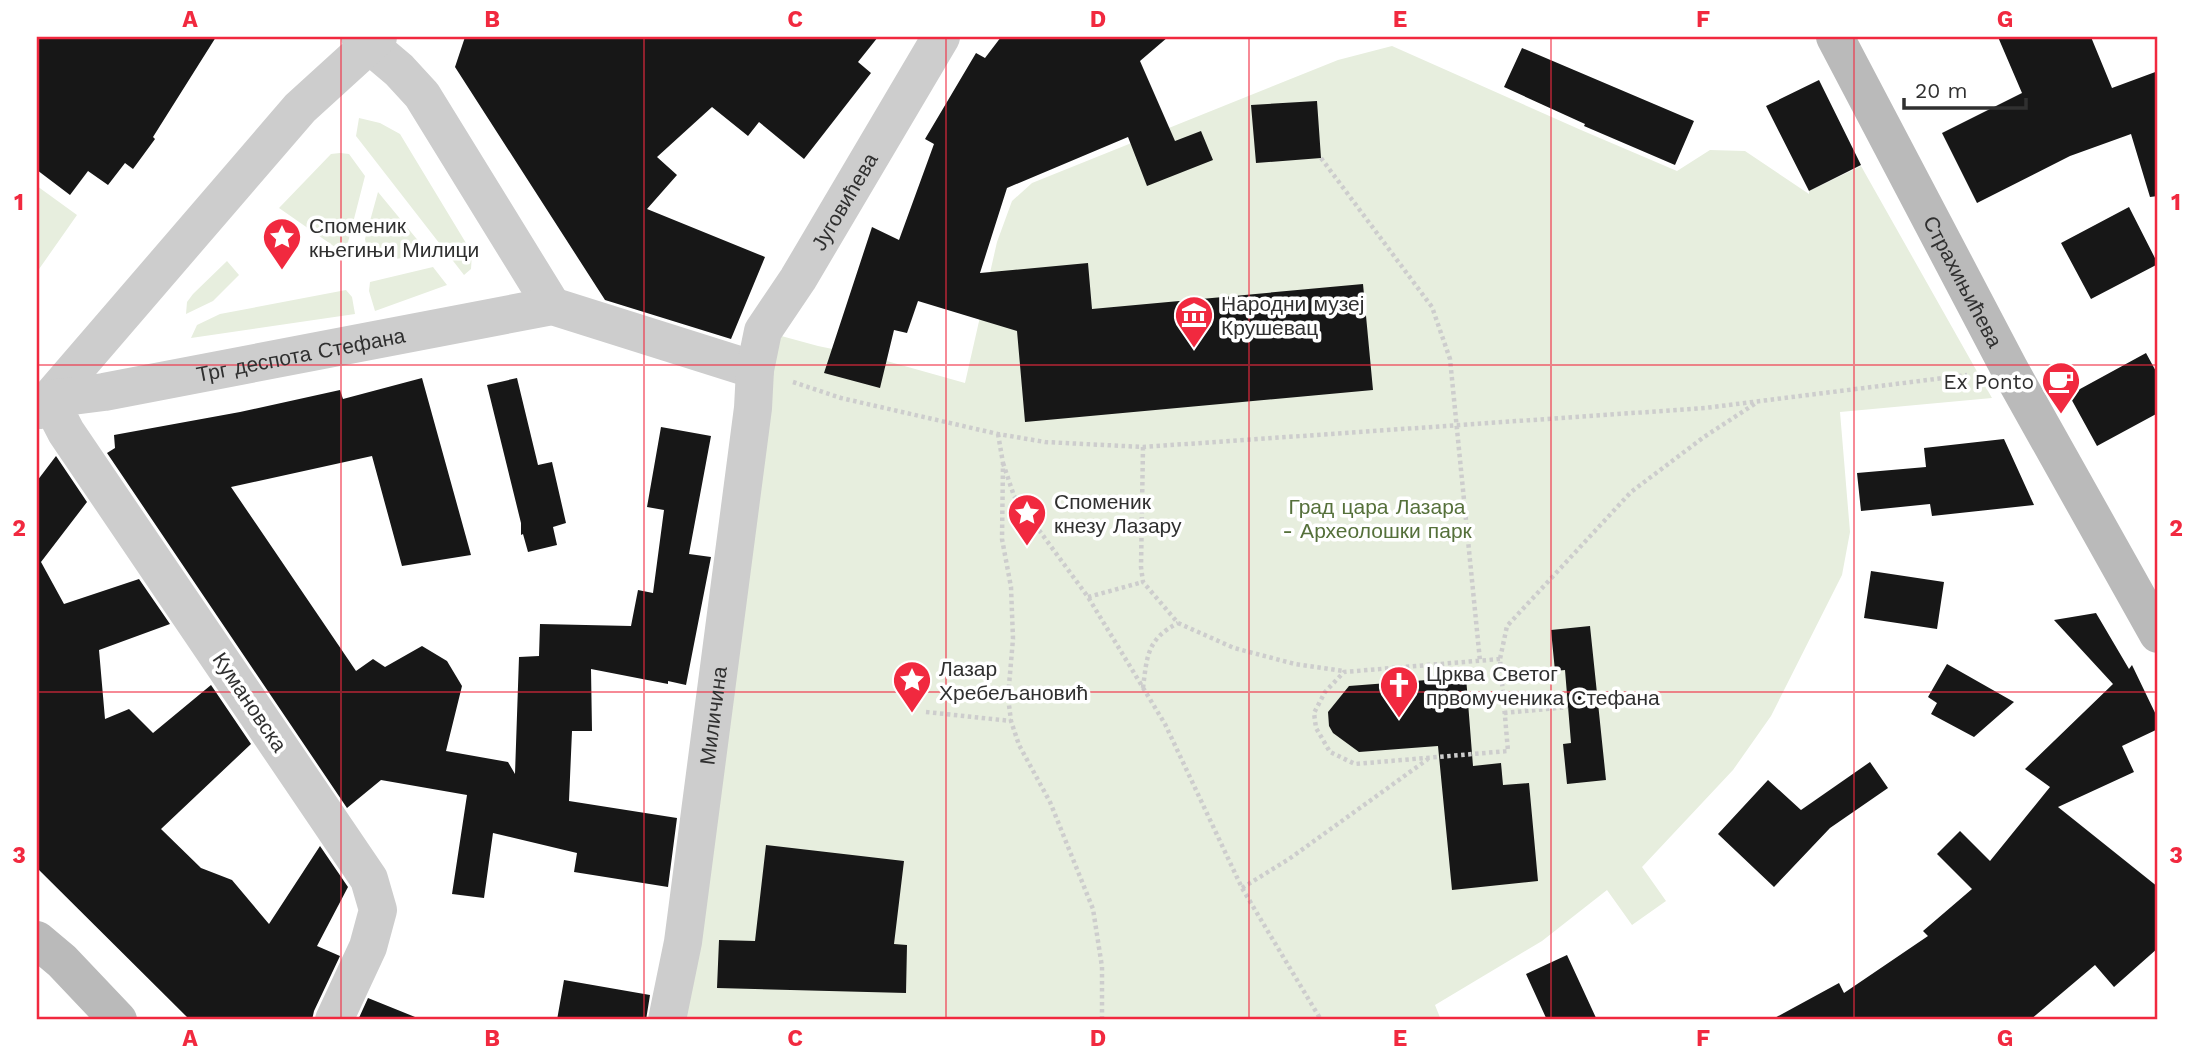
<svg xmlns="http://www.w3.org/2000/svg" width="2195" height="1057" font-family="'Work Sans',sans-serif">
<style>
.green{fill:#e7eede}
.building{fill:#171717}
.lines{fill:none;stroke-linecap:round;stroke-linejoin:round}
.path{stroke:#cdcdcd;stroke-width:4.5;stroke-dasharray:3.5 3.5;stroke-linecap:butt}
.street{stroke:#cdcdcd;stroke-width:38}
.secondary{stroke:#bababa;stroke-width:38}
.grid{fill:none;stroke:#f1293f;stroke-width:2;stroke-opacity:0.55}
.labels{text-anchor:middle;dominant-baseline:central;stroke-width:7;stroke-linejoin:round;paint-order:stroke}
.street-label{font-size:21px;fill:#303030;stroke:#fff}
.poi-label{font-size:21px;fill:#303030;stroke:#fff;text-anchor:start}
.park-label{font-size:21px;fill:#55703a;stroke:#fff}
.neatline{fill:none;stroke:#f1293f;stroke-width:2.5}
.grid-label{font-size:23px;text-anchor:middle;font-weight:bold;fill:#f1293f}
</style>
<rect width="100%" height="100%" fill="#fff"/>
<path class="green" d="M1392,46L1581,130L1677,171L1710,150L1745,151L1809,194V191L1861,166L1992,398L1840,412L1850,532L1842,575L1771,716L1733,770L1642,867L1666,901L1632,925L1607,890L1542,941L1435,1005L1441,1020H667L763,331L818,346L876,358L965,383L997,242L1012,201L1032,183L1338,60Z
M359,118L380,123L400,134L472,253L471,269L464,275L356,136Z
M340,153L349,154L365,176L345,254L279,208L331,154Z
M37,186L77,215L37,272Z
M378,192L425,249C402,261 393,261 368,254L365,239Z
M227,261L239,275L213,301L186,314L187,302L193,294Z
M433,267L447,285L375,311L369,291L370,282Z
M346,290L352,297L355,314L191,338L197,325L220,314Z"/>
<path class="building" d="M37,37H216L153,137L155,139L133,169L125,163L108,185L88,171L70,195L37,170Z
M465,37H878L858,62L871,73L804,159L759,122L748,136L712,107L657,157L677,175L647,209L765,257L731,339L605,300L455,67Z
M1001,37H1168L1140,61L1175,141L1201,131L1213,160L1147,186L1128,137L1007,188L980,273L1088,263L1092,309L1363,284L1373,390L1025,422L1017,331L918,301L907,333L894,330L880,388L824,373L872,227L899,240L934,144L925,139L976,53L985,58Z
M1998,37H2091L2112,88L2158,71V196L2150,197L2131,134L2070,156L1977,203L1942,133L2022,93Z
M1522,48L1694,121L1675,165L1584,126L1585,124L1504,87Z
M1819,80L1861,165L1809,191L1766,106Z
M1317,101L1321,158L1256,163L1251,105Z
M2129,207L2158,264L2091,299L2061,243Z
M2146,353L2158,375V413L2097,446L2069,395Z
M422,378L471,555L402,566L372,456L231,487L356,671L373,659L385,667L422,646L447,661L462,686L446,751L508,762L515,774L519,657L539,656L540,624L631,626L638,590L653,593L664,510L647,507L661,427L711,436L689,554L711,557L686,685L668,681V684L591,669L592,731H572L569,801L677,818L668,887L574,872L577,853L493,833L484,898L452,894L467,795L381,780L347,808L107,453L115,448L114,435L240,412L340,390L343,399Z
M517,378L538,465L552,462L566,523L553,527L557,545L528,552L523,534L521,535V523L487,385Z
M2004,439L2034,505L1932,516L1930,504L1861,511L1857,473L1926,467L1924,448Z
M56,456L87,502L41,562L64,604L139,579L170,624L99,650L105,719L129,709L153,733L211,685L251,744L161,829L201,868L232,880L269,924L320,846L348,887L317,946L340,956L314,1011L312,1020H190L37,868V481Z
M1871,571L1944,582L1937,629L1864,618Z
M2096,613L2129,669L2132,665L2158,719V729L2122,746L2134,772L2058,807L2158,887V948L2114,987L2095,965L2030,1020H1771L1839,983L1844,993L1928,936L1923,931L1972,889L1937,854L1960,831L1990,861L2050,787L2025,769L2113,684L2054,620Z
M1590,626L1606,780L1567,784L1563,744L1571,743L1565,670L1555,671L1551,630Z
M1947,664L2014,702L1974,737L1931,714L1937,703L1928,697Z
M1466,677L1473,766L1501,763L1503,785L1529,783L1538,881L1452,890L1438,746L1359,752L1333,733L1329,726L1328,712L1349,686Z
M1870,762L1888,788L1830,828L1774,887L1718,834L1768,780L1801,810Z
M766,845L904,861L894,944L907,945L906,993L717,988L719,940L755,941Z
M1567,955L1597,1020H1547L1526,974Z
M564,980L650,995L646,1020H557Z
M368,998L420,1019V1020H358Z"/>
<g class="lines">
<path class="path" d="M1321,158L1432,307L1450,359L1480,661
M793,382L841,398L998,434L1045,442L1143,447L1705,408L1967,375
M998,434L1003,463L1002,539L1011,587L1013,639L1008,697L1011,721L1019,745L1050,802L1093,909L1102,967V1020
M1143,447L1141,567L1143,582L1178,623L1234,648L1295,664L1343,671
M1003,463L1014,496L1088,597L1165,724L1242,888L1321,1020
M1088,597L1143,582
M1500,659L1344,672L1325,692L1314,713L1316,728L1330,752L1355,764L1508,751L1500,659L1507,626L1631,492L1704,437L1756,403
M1143,688C1147,656 1147,639 1178,623
M926,712L1011,721
M1504,713L1568,707
M1242,888L1289,859L1428,759"/>
<g class="street">
<path d="M360,37L399,70L422,95L552,306"/>
<path d="M40,410L300,108L378,37"/>
<path id="s1" d="M334,1020L368,947L378,910L369,879L66,432L49,399L104,392L552,306L755,370"/>
<path id="s2" d="M667,1020L683,942L753,408L755,370L763,331L798,279L941,37"/>
</g>
<g class="secondary">
<path id="s3" d="M1835,37L2010,370L2158,634"/>
<path d="M37,940L62,961L118,1020"/>
</g>
</g>
<path class="grid" d="M341,37V1020M644,37V1020M946,37V1020M1249,37V1020M1551,37V1020M1854,37V1020M37,365H2158M37,692H2158"/>
<defs>
<g id="sight-pin" transform="scale(2.0125)"><path d="M0 17L-7.5 6A9.5 9.5 0 1 1 7.5 6Z" fill="#f1293f" stroke="#fff"/><path d="M0-6L1.8-2.2L6-1.7L2.9 1.2L3.7 5.4L0 3.3L-3.7 5.4L-2.9 1.2L-6-1.7L-1.8-2.2Z" fill="#fff"/></g>
<g id="museum-pin" transform="scale(2.0125)"><path d="M0 17L-7.5 6A9.5 9.5 0 1 1 7.5 6Z" fill="#f1293f" stroke="#fff"/><path d="M0-6L6-3V-2H-6V-3ZM-5-1h2V3h-2ZM-1-1h2V3h-2ZM3-1h2V3H3ZM-6 4H6V6H-6Z" fill="#fff"/></g>
<g id="cafe-pin" transform="scale(2.0125)"><path d="M0 17L-7.5 6A9.5 9.5 0 1 1 7.5 6Z" fill="#f1293f" stroke="#fff"/><path d="M-5.5-4.5H6V0H3Q3 3.5 0 3.5H-2.5Q-5.5 3.5-5.5 0ZM3-3.2v2h1.7v-2ZM-6 4.5H4V6H-6Z" fill="#fff"/></g>
<g id="church-pin" transform="scale(2.0125)"><path d="M0 17L-7.5 6A9.5 9.5 0 1 1 7.5 6Z" fill="#f1293f" stroke="#fff"/><path d="M-1.2-6h2.4v3.5h3.3v2.4h-3.3V6h-2.4V-.1h-3.3v-2.4h3.3Z" fill="#fff"/></g>
</defs>
<g fill-rule="evenodd">
<use href="#sight-pin" x="282" y="237"/>
<use href="#museum-pin" x="1194" y="315"/>
<use href="#cafe-pin" x="2061" y="381"/>
<use href="#sight-pin" x="1027" y="513"/>
<use href="#sight-pin" x="912" y="680"/>
<use href="#church-pin" x="1399" y="685"/>
</g>
<g class="labels">
<g class="street-label">
<text stroke="none"><textPath href="#s2" startOffset="849">Југовићева</textPath></text>
<text stroke="none"><textPath href="#s3" startOffset="276">Страхињићева</textPath></text>
<text stroke="none"><textPath href="#s1" startOffset="984">Трг деспота Стефана</textPath></text>
<text transform="translate(250 702) rotate(56)">Кумановска</text>
<text stroke="none"><textPath href="#s2" startOffset="308">Миличина</textPath></text>
</g>
<g class="poi-label">
<text x="309" y="225">Споменик<tspan x="309" dy="24">књегињи Милици</tspan></text>
<text x="1221" y="303">Народни музеј<tspan x="1221" dy="24">Крушевац</tspan></text>
<text x="2034" y="381" text-anchor="end">Ex Ponto</text>
<text x="1054" y="501">Споменик<tspan x="1054" dy="24">кнезу Лазару</tspan></text>
<text x="939" y="668">Лазар<tspan x="939" dy="24">Хребељановић</tspan></text>
<text x="1426" y="673">Црква Светог<tspan x="1426" dy="24">првомученика Стефана</tspan></text>
</g>
<g class="park-label">
<text x="1377" y="506">Град цара Лазара<tspan x="1377" dy="24">- Археолошки парк</tspan></text>
</g>
</g>
<rect width="2195" height="1057" fill="none" stroke="#ffffff" stroke-width="77"/>
<path d="M1904 98v10h122v-10" fill="none" stroke="#303030" stroke-width="3.5"/>
<text x="1915" y="98" font-size="21" fill="#303030" stroke="#ffffff" stroke-width="5" paint-order="stroke">20 m</text>
<rect x="38" y="38" width="2118" height="980" class="neatline"/>
<g class="grid-label">
<text x="190" y="27">A</text>
<text x="492" y="27">B</text>
<text x="795" y="27">C</text>
<text x="1098" y="27">D</text>
<text x="1400" y="27">E</text>
<text x="1703" y="27">F</text>
<text x="2005" y="27">G</text>
<text x="19" y="210">1</text>
<text x="2176" y="210">1</text>
<text x="19" y="536">2</text>
<text x="2176" y="536">2</text>
<text x="19" y="863">3</text>
<text x="2176" y="863">3</text>
<text x="190" y="1046">A</text>
<text x="492" y="1046">B</text>
<text x="795" y="1046">C</text>
<text x="1098" y="1046">D</text>
<text x="1400" y="1046">E</text>
<text x="1703" y="1046">F</text>
<text x="2005" y="1046">G</text>
</g>
</svg>
